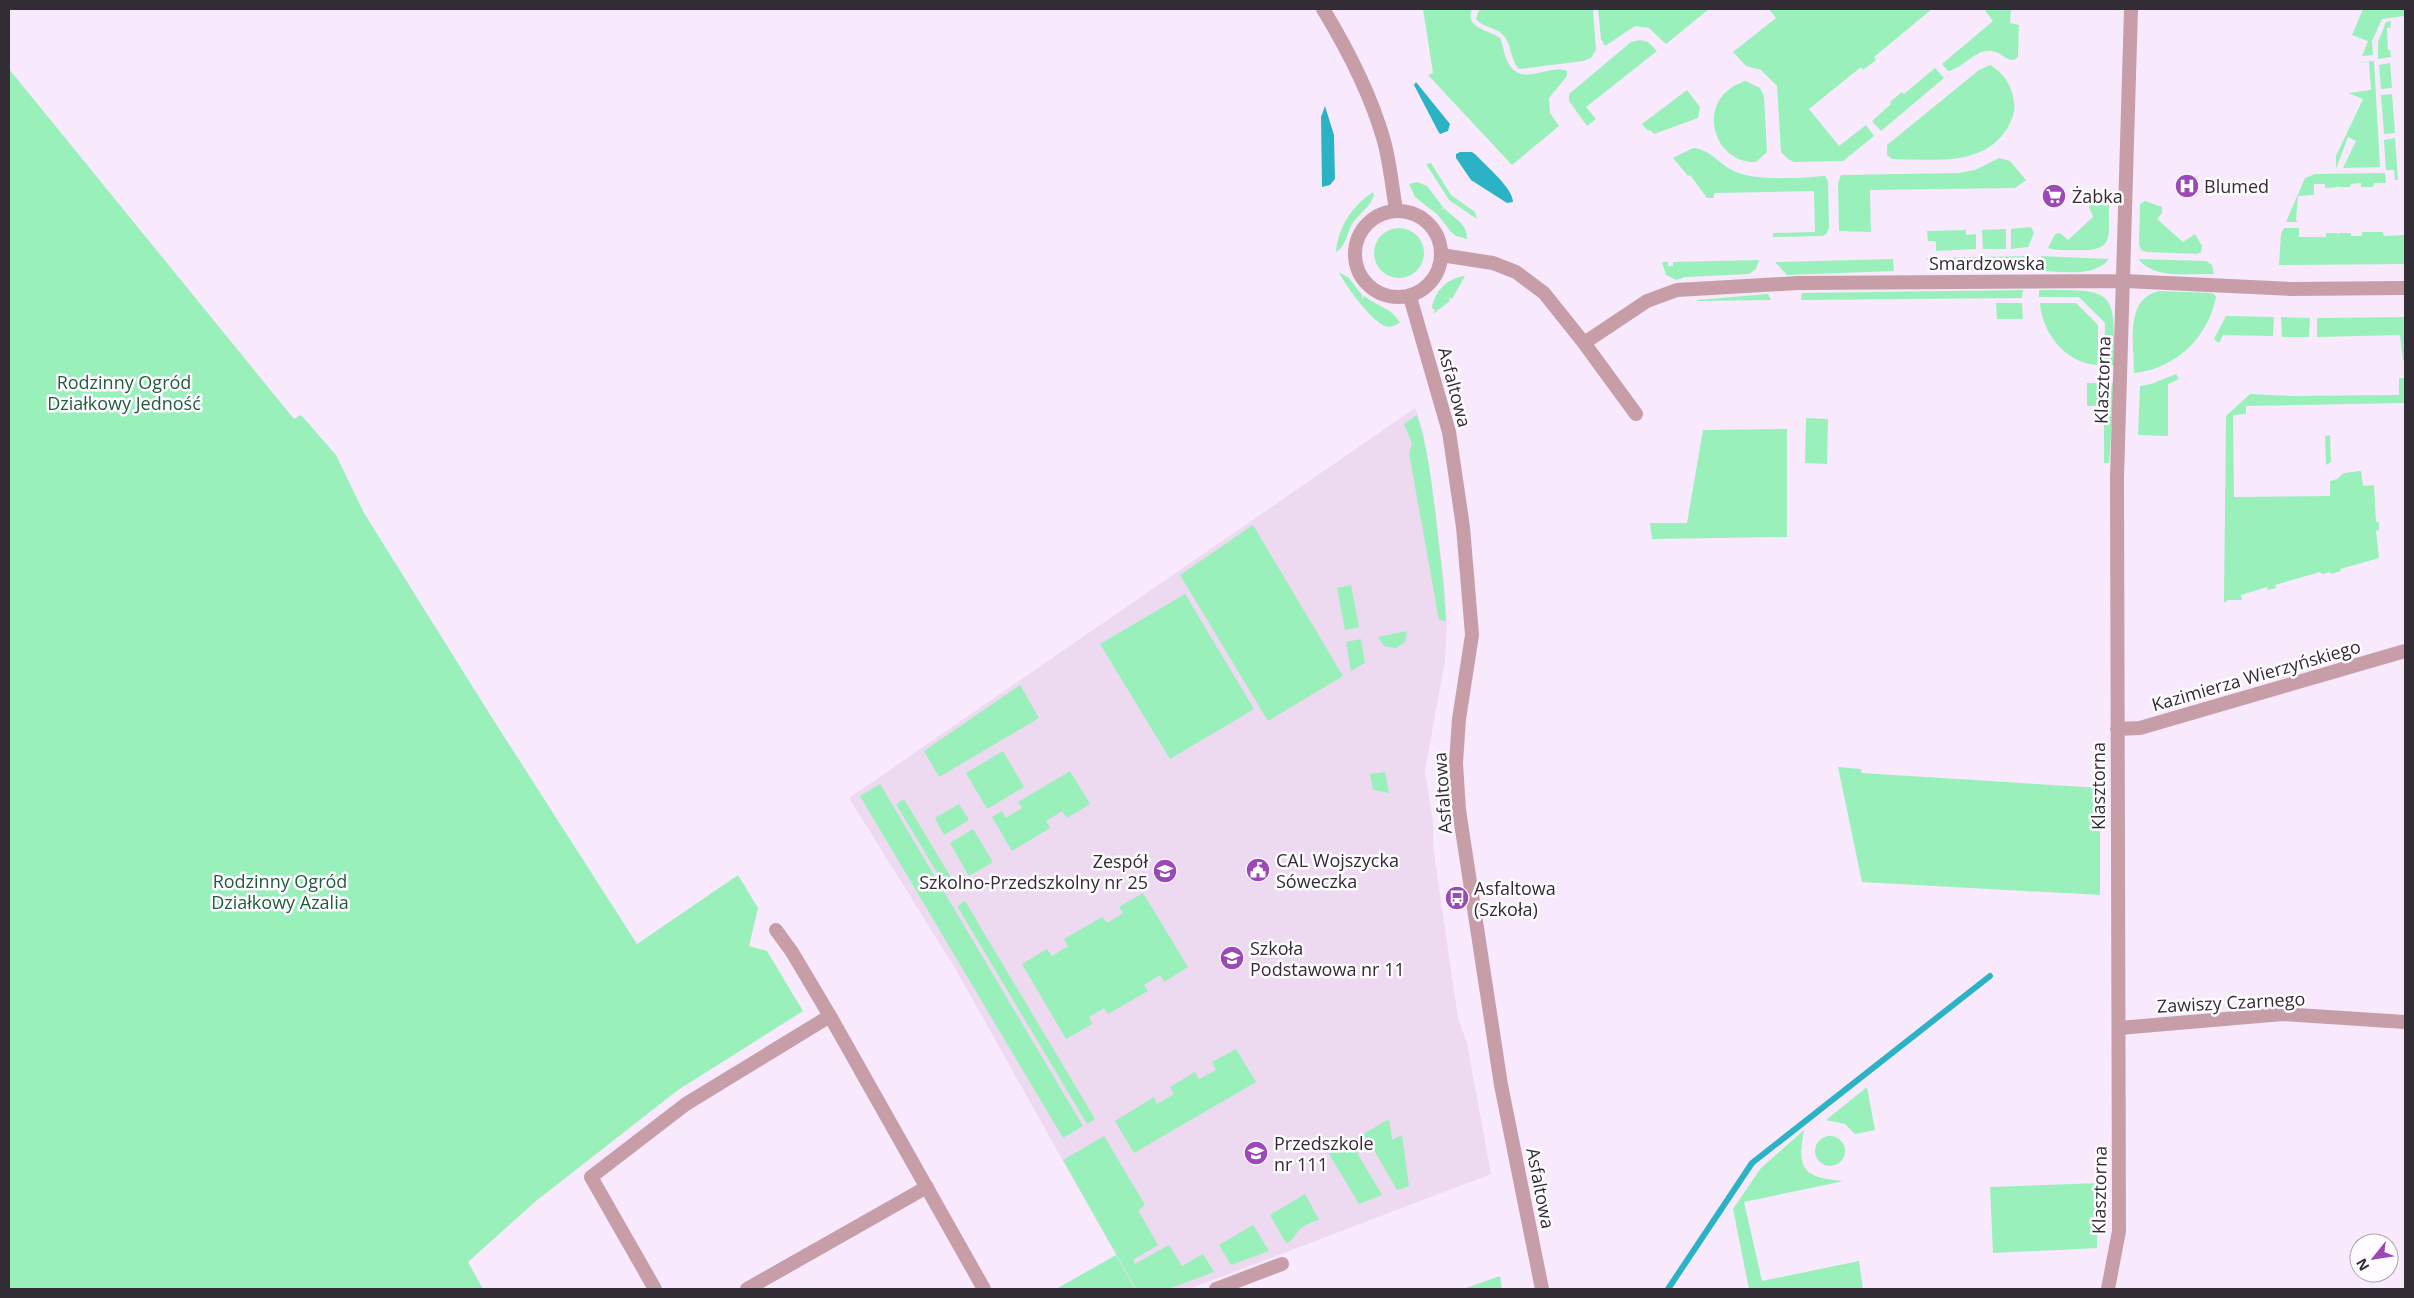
<svg xmlns="http://www.w3.org/2000/svg" width="2414" height="1298" font-family="'Open Sans',sans-serif">
<style>
.built{fill:#eddaf1}
.green{fill:#99f0bb}
.water{fill:#2bb3c5}
.lines{fill:none;stroke-linecap:round;stroke-linejoin:round}
.stream{stroke:#2bb3c5;stroke-width:6}
.minor{stroke:#c79ea8;stroke-width:14}
.tertiary{stroke:#c79ea8;stroke-width:14}
.labels{text-anchor:middle;dominant-baseline:central;stroke-width:5;stroke-linejoin:round;paint-order:stroke}
.poi-label{font-size:18px;fill:#322d34;stroke:#fefcff;text-anchor:start}
.street-label{font-size:18px;fill:#322d34;stroke:#fefcff}
.park-label{font-size:18px;fill:#1f5e3d;stroke:#fefcff}
</style>
<rect width="100%" height="100%" fill="#f8eafc"/>
<path class="built" d="M1415,408L1423,431L1431,479L1444,580L1447,625L1445,660L1425,771L1433,822V846L1458,1018L1467,1043L1491,1174L1189,1289H1135L956,970L849,798Z"/>
<path class="green" d="M1423,9H1472C1464,28 1489,30 1500,38C1504,47 1504,57 1509,64C1522,87 1548,64 1567,71V76L1549,98L1550,113L1559,126L1512,165L1428,75L1433,73Z
M1479,9H1593L1596,50L1591,58L1583,61L1519,69C1510,60 1512,45 1504,36C1497,27 1483,28 1476,19Z
M1598,9H1709L1666,44L1649,28L1635,26L1605,46L1601,39Z
M1769,9H1932L1874,57L1876,60L1863,70L1861,67L1809,109L1839,146L1866,125L1874,136L1843,161L1794,162L1788,159L1781,152L1777,86L1761,70L1746,66L1733,52L1776,18Z
M1984,9H2011L2010,23L2019,25L2018,57L2014,60C2005,60 2001,52 1992,51C1974,49 1965,68 1948,71L1942,64L1993,21Z
M2363,9H2405V27L2404,16L2382,19L2372,41L2373,55L2362,56L2368,41L2352,35Z
M2391,21L2390,28H2387L2388,50H2390L2391,57L2378,59V42L2386,22Z
M1640,40L1648,42L1657,51L1586,107L1596,119L1587,126L1569,101V94L1631,42Z
M2374,61L2380,167L2343,168L2356,141L2348,137L2336,169V156L2363,99L2348,93L2371,90L2369,62L2353,63Z
M2390,63L2392,88L2381,89L2379,65Z
M1990,65C2004,73 2012,86 2014,102C2016,111 2012,119 2008,127C1984,168 1932,159 1892,159L1887,155V145L1979,70Z
M1935,68L1944,78L1881,131L1872,121L1891,104L1890,102L1902,92L1904,94Z
M9,69L294,419L301,415L336,455L364,513L489,713L637,944L738,875L758,908L749,946L767,951L803,1011L678,1090L536,1201L468,1262L483,1289H9Z
M1746,81L1760,88L1764,96L1767,152L1756,162C1711,164 1694,96 1746,81Z
M1687,90L1700,107L1698,118L1654,134L1650,130L1648,131L1642,124Z
M2392,94L2395,133L2384,134L2381,95Z
M2395,138L2398,180H2395L2394,170H2386L2384,140Z
M1693,148C1711,149 1719,165 1736,172C1757,181 1801,178 1825,176L1828,181L1829,228L1827,233L1823,236L1773,237V233L1815,232L1814,191L1714,193V198H1707L1690,175L1688,176L1673,158Z
M1999,158L2010,161L2026,180L2015,188L1870,190L1871,232L1839,231L1838,183L1841,175L1958,173L1975,170Z
M1431,163L1451,195L1475,212L1477,219L1449,200L1426,164Z
M2385,173L2386,183H2374L2373,187H2361V183L2351,184L2350,187H2338V184L2337,187L2325,188V184H2314V195L2298,196L2296,220L2298,222H2286L2305,178L2315,174Z
M1417,182L1427,186L1443,207L1441,210L1444,208C1454,219 1467,222 1467,239L1456,236L1451,232L1438,215L1415,197L1409,184Z
M1373,192L1374,195C1370,208 1359,213 1352,224C1347,233 1346,247 1336,252C1338,227 1352,206 1373,192Z
M2101,201L2109,205C2108,238 2116,252 2075,250C2067,250 2056,251 2048,248L2055,234L2060,233L2068,240L2093,217L2088,204Z
M2145,201L2162,207V213L2157,219L2183,242L2195,234L2202,246L2201,252L2197,254L2147,252L2141,250L2139,244L2140,204Z
M2031,227L2034,233L2028,247L2011,249V229Z
M1374 253a25 25 0 1 1 50 0a25 25 0 1 1-50 0Z
M2284,228H2299V237H2326V233H2338L2339,236V233H2351V236H2362V232H2383L2384,236L2405,235V264L2279,265L2281,234Z
M2006,229V249H1983L1982,230Z
M1966,230V235L1976,234V249L1936,251V241H1928L1927,231Z
M2031,256V271L1938,270L1931,267L1926,258Z
M2041,256L2109,259C2094,278 2063,271 2041,271Z
M1893,259L1894,271L1787,275L1775,262Z
M2138,259L2206,261L2212,265L2214,274C2190,273 2155,280 2138,259Z
M1759,260L1756,269L1749,274L1685,277L1676,280L1666,275L1662,262H1668V266H1673V262Z
M1339,272L1349,278L1362,295V299L1364,296C1377,306 1392,308 1400,323C1397,324 1392,327 1389,327C1375,327 1344,284 1339,272Z
M1465,276L1452,299L1449,297L1450,301L1433,314L1435,310L1432,308C1434,292 1448,277 1465,276Z
M2023,290L2022,298L1801,300L1802,293Z
M2039,290C2115,290 2115,288 2114,365H2104L2105,323L2079,297H2039Z
M2159,291L2210,293L2214,294L2216,297C2208,338 2175,369 2134,373C2134,345 2124,299 2159,291Z
M1768,294L1771,300L1697,301V300Z
M1996,303H2022L2023,319H1997Z
M2040,303H2076L2098,325V365C2066,364 2042,333 2040,303Z
M2226,316L2274,317L2273,336L2223,335L2219,343L2214,339Z
M2281,317L2310,318L2309,337H2282Z
M2405,317V360H2403L2400,335L2317,337V318Z
M2176,374L2179,379L2168,384V436L2138,435L2140,386L2151,384Z
M2399,378H2405V403L2246,406V414L2233,415L2234,497L2330,496V481L2337,479L2344,473L2361,471L2363,486L2374,485L2376,522H2379V530L2376,531L2379,558L2340,569L2341,571L2331,574L2330,572L2322,574L2320,572L2275,585L2276,588L2268,590L2267,587L2241,595L2242,600H2228L2224,603L2226,416L2250,394L2291,396L2399,395Z
M2087,383H2098V406H2087Z
M2104,383H2115L2109,463H2104Z
M1417,415C1427,445 1431,478 1435,510C1439,547 1444,583 1446,621L1439,620L1409,453L1412,443L1404,424Z
M1806,418L1828,419L1827,464L1805,463Z
M1787,429V537L1652,539L1650,523H1687L1703,430Z
M2330,435L2331,462L2326,465L2325,436Z
M1253,525L1343,676L1268,721L1180,575Z
M1351,585L1359,627L1345,630L1337,588Z
M1185,594L1254,709L1170,759L1100,644Z
M1407,631L1405,642L1396,648L1384,646L1378,637Z
M1361,639L1365,663L1351,671L1346,642Z
M1020,685L1039,718L939,777L924,751Z
M1003,751L1024,787L987,809L966,773Z
M1838,767L1861,769L1862,773L2100,788V895L1862,882Z
M1070,771L1090,804L1067,818L1062,811L1046,821L1050,828L1012,851L992,817L1002,811L1006,818L1022,808L1018,802Z
M1385,772L1389,793L1373,790L1370,774Z
M880,784L1083,1126L1063,1138L860,796Z
M904,799L955,884L947,889L896,804Z
M959,804L969,820L944,835L935,818Z
M973,829L993,862L969,876L950,843Z
M1143,893L1188,967L1164,982L1160,975L1144,985L1148,991L1108,1014L1104,1008L1089,1017L1092,1024L1066,1039L1022,964L1047,949L1052,956L1068,946L1064,939L1102,917L1107,923L1123,913L1119,907Z
M965,901L1095,1119L1087,1124L957,906Z
M1236,1049L1256,1082L1134,1153L1115,1121L1154,1097L1157,1104L1174,1094L1170,1087L1195,1072L1199,1079L1216,1070L1212,1062Z
M1867,1087L1875,1130L1855,1134L1845,1124L1826,1120Z
M1389,1119L1392,1140L1402,1135L1409,1186L1397,1190L1371,1145L1357,1153L1382,1195L1359,1204L1329,1154Z
M1804,1130C1796,1171 1805,1178 1844,1181L1744,1202L1762,1281L1859,1261L1863,1289H1749L1733,1209L1761,1168Z
M1815 1151a15 15 0 1 1 30 0a15 15 0 1 1-30 0Z
M1104,1136L1145,1205L1138,1210L1158,1245L1133,1260L1135,1264L1169,1245L1182,1266L1203,1254L1214,1272L1168,1289H1136L1063,1160Z
M2099,1183L2097,1248L1993,1253L1990,1187Z
M1305,1194L1319,1220C1312,1222 1306,1224 1300,1229C1295,1234 1293,1241 1286,1243L1270,1215Z
M1253,1225L1269,1251L1231,1265L1219,1245Z
M1116,1255L1135,1289H1056Z
M1500,1276L1502,1289H1463Z"/>
<path class="water" d="M1416,82L1450,124L1448,131L1440,134L1438,131L1414,85Z
M1325,106L1334,135L1335,179L1330,185L1322,187L1321,117Z
M1460,152H1472L1476,155C1486,166 1513,188 1513,202L1507,203L1471,180L1456,158V154Z"/>
<g class="lines">
<path class="stream" d="M1668,1289L1752,1163L1990,976"/>
<path class="minor" d="M1441,255L1493,263L1516,272L1544,293L1584,343L1636,414
M1584,343L1647,301L1677,290L1798,283L2125,281L2291,289L2405,288
M2117,729L2140,728L2405,651
M776,930L792,952L830,1016L984,1289
M2119,1028L2283,1014L2405,1022
M655,1289L591,1177L686,1104L830,1016
M747,1289L927,1187
M1216,1289L1282,1264
M2108,1289L2119,1231L2117,478L2131,9"/>
<path class="tertiary" d="M1323,9C1348,50 1371,95 1384,141C1390,163 1392,187 1396,209
M1355 254a43 43 0 1 1 86 0a43 43 0 1 1-86 0Z
M1410,297L1449,432L1463,527L1472,635L1459,719L1456,763L1459,810L1501,1085L1542,1289"/>
</g>
<defs>
<g id="hospital-disc" transform="scale(1.25)"><circle r="9.5" fill="#9c49b8" stroke="#fefcff"/><path d="M-5-5h3v3.5h4V-5h3V5h-3V1.5h-4V5h-3Z" fill="#fff"/></g>
<g id="supermarket-disc" transform="scale(1.25)"><circle r="9.5" fill="#9c49b8" stroke="#fefcff"/><path d="M-6-5.5h2.5l.6 2H6L4.5 2H-2.5L-4.4-4H-6ZM-1.5 3.2a1.3 1.3 0 1 0 .1 0ZM3 3.2a1.3 1.3 0 1 0 .1 0Z" fill="#fff"/></g>
<g id="civic-disc" transform="scale(1.25)"><circle r="9.5" fill="#9c49b8" stroke="#fefcff"/><path d="M-.6-6.5H3V-4.5H.6V-3L4-1V1h2V6H-6V1h2V-1L-.6-3ZM-1.2 2.5V6h2.4V2.5Z" fill="#fff"/></g>
<g id="school-disc" transform="scale(1.25)"><circle r="9.5" fill="#9c49b8" stroke="#fefcff"/><path d="M0-5L7-2L0 1L-7-2ZM-4 1L0 2.5L4 1V4Q0 6-4 4Z" fill="#fff"/></g>
<g id="bus-disc" transform="scale(1.25)"><circle r="9.5" fill="#9c49b8" stroke="#fefcff"/><path d="M-5-6H5V4H4V6H2V4H-2V6H-4V4H-5ZM-3.5-4V0h7V-4ZM-3.5 1.2v1.5H-2V1.2ZM2 1.2v1.5H3.5V1.2Z" fill="#fff"/></g>
</defs>
<g fill-rule="evenodd">
<use href="#hospital-disc" x="2187" y="186"/>
<use href="#supermarket-disc" x="2054" y="196"/>
<use href="#civic-disc" x="1258" y="870"/>
<use href="#school-disc" x="1165" y="871"/>
<use href="#bus-disc" x="1457" y="898"/>
<use href="#school-disc" x="1232" y="958"/>
<use href="#school-disc" x="1256" y="1153"/>
</g>
<g class="labels">
<g class="poi-label">
<text x="2204" y="186">Blumed</text>
<text x="2072" y="196">Żabka</text>
<text x="1276" y="860">CAL Wojszycka<tspan x="1276" dy="21">Sóweczka</tspan></text>
<text x="1148" y="861" text-anchor="end">Zespół<tspan x="1148" dy="21">Szkolno-Przedszkolny nr 25</tspan></text>
<text x="1474" y="888">Asfaltowa<tspan x="1474" dy="21">(Szkoła)</tspan></text>
<text x="1250" y="948">Szkoła<tspan x="1250" dy="21">Podstawowa nr 11</tspan></text>
<text x="1274" y="1143">Przedszkole<tspan x="1274" dy="21">nr 111</tspan></text>
</g>
<g class="street-label">
<text x="1987" y="263">Smardzowska</text>
<text transform="translate(2102 380) rotate(-88)">Klasztorna</text>
<text transform="translate(1455 387) rotate(75)">Asfaltowa</text>
<text transform="translate(2256 675) rotate(-16)">Kazimierza Wierzyńskiego</text>
<text transform="translate(2098 786) rotate(-90)">Klasztorna</text>
<text transform="translate(1442 793) rotate(-94)">Asfaltowa</text>
<text transform="translate(2231 1002) rotate(-3)">Zawiszy Czarnego</text>
<text transform="translate(1541 1188) rotate(79)">Asfaltowa</text>
<text transform="translate(2099 1190) rotate(-89)">Klasztorna</text>
</g>
<g class="park-label">
<text x="124" y="382">Rodzinny Ogród<tspan x="124" dy="21">Działkowy Jedność</tspan></text>
<text x="280" y="881">Rodzinny Ogród<tspan x="280" dy="21">Działkowy Azalia</tspan></text>
</g>
</g>
<rect width="2414" height="1298" fill="none" stroke="#322d34" stroke-width="20"/>
<g transform="translate(2374 1258) rotate(240)"><circle r="24" fill="#fefcff" stroke="#aca9ae"/>
<path d="M0-4L9 19L0 12L-9 19Z" fill="#9c49b8"/>
<text y="-8" font-size="14" font-weight="bold" text-anchor="middle" fill="#322d34">N</text>
</g>
</svg>
